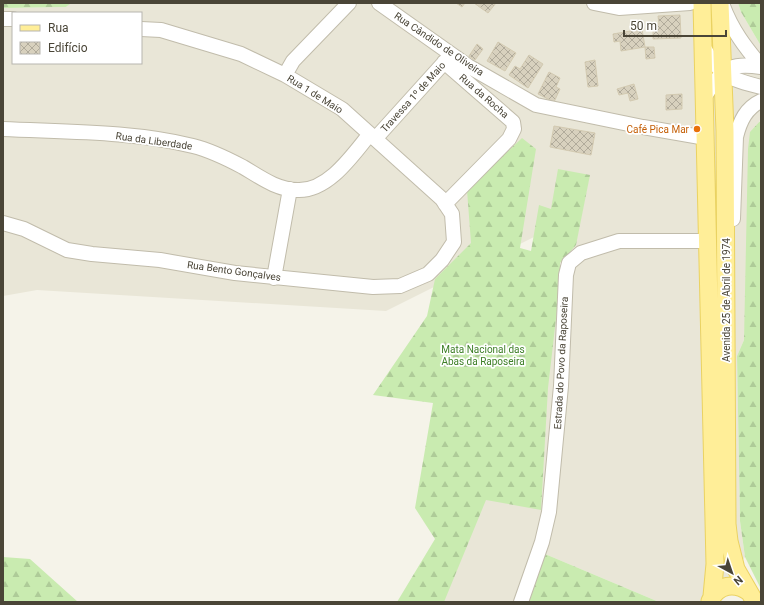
<svg xmlns="http://www.w3.org/2000/svg" width="764" height="605" font-family="Roboto,sans-serif">
<style>
.residential{fill:#e9e6d7;fill-rule:evenodd}
.forest{fill:url(#forest-firs)}
.building{fill:url(#building-cross-hatch);stroke:#d3cab1}
.lines{fill:none;stroke-linecap:round;stroke-linejoin:round}
.minor-casing{stroke:#c1bcab;stroke-width:16}
.major-casing{stroke:#ead262;stroke-width:19}
.minor{stroke:#fff;stroke-width:14}
.major{stroke:#ffee98;stroke-width:17}
.food-dot{fill:#e8710a;stroke:#fff;stroke-width:1.5}
.labels{text-anchor:middle;dominant-baseline:central;stroke-width:3.5;stroke-linejoin:round;paint-order:stroke}
.street-label{font-size:10px;fill:#4a4537;stroke:#fff}
.food-label{font-size:10px;fill:#c56008;stroke:#fff;text-anchor:end}
.park-label{font-size:10px;fill:#3d7f26;stroke:#fff}
</style>
<defs>
<pattern id="forest-firs" width="22" height="20" patternUnits="userSpaceOnUse"><rect width="22" height="20" fill="#c9ebb0"/><path d="M5 1l3.5 6h-7zM16 11l3.5 6h-7z" fill="#aecb98"/></pattern>
<pattern id="building-cross-hatch" width="8" height="8" patternUnits="userSpaceOnUse"><rect width="8" height="8" fill="#d8d1be"/><path d="M0 0l8 8M0 8l8-8" fill="none" stroke="#b1ab9b"/></pattern>
</defs>
<rect width="100%" height="100%" fill="#f5f3e9"/>
<path class="residential" d="M71,3H738L741,12L761,46V120L759,121L744,340L737,356L740,521L745,557L711,602H659L545,554L526,602H442L477,496L519,486L570,219L386,311L37,290L3,296V8L66,7ZM13,13H141V63H13Z"/>
<path class="forest" d="M3,3H71L66,7L3,8Z
M738,3H761V46L741,12Z
M761,120V589L745,557L740,521L737,356L744,340L748,149L750,132Z
M522,138L536,149L520,248L531,251L539,205L551,209L558,169L590,175L576,245L560,263V284L548,388L541,510L486,500L444,602H397L435,539L415,508L433,403L373,395L427,316L435,279L471,243L467,190Z
M545,554L659,602H526Z
M3,557L30,559L78,602H3Z"/>
<path class="building" d="M456,3H465L462,7Z
M474,3H496L488,13Z
M680,15L681,38L653,39V24H659L658,16Z
M642,29L645,47L621,51L620,41L614,42L613,34Z
M498,42L516,53L505,71L487,61Z
M477,44L483,49L475,60L469,56Z
M645,47H654L655,58L646,59Z
M529,55L543,64L528,88L509,75L515,66L520,69Z
M595,60L598,86L588,87L585,62Z
M549,72L560,78L556,87L560,89L554,102L538,94Z
M634,84L638,99L630,101L628,93L619,95L617,89Z
M682,94V109L666,110V95Z
M554,126L595,133L591,155L550,147Z"/>
<g class="lines">
<g class="minor-casing">
<path id="minor" d="M379,3L468,66L536,105L643,127L706,138
M594,3L619,8L690,3
M723,6C732,30 745,47 761,66
M3,19H13
M703,46C719,76 729,79 761,87
M444,62L513,122L514,129L509,139L445,204
M285,75L293,61L349,3
M705,96C723,69 728,62 761,67
M3,129C64,132 134,131 193,146C209,150 228,159 243,167C260,177 277,190 298,190C328,191 352,156 369,135
M375,139L450,56
M733,219L736,137C740,121 746,108 761,101
M3,223L24,229L67,250L92,254L160,260L235,273L373,287L400,286L428,274L442,260L454,242L452,214L442,199L342,109L285,75L241,54L161,30L141,29
M274,278L290,189
M521,602L542,542L549,512L561,386L566,275L569,263L581,253L619,241H708"/>
</g>
<g class="major-casing">
<path id="major" d="M702,3L715,564L712,596
M720,3L725,131L727,524L729,541L736,569L755,602
M710,601C718,584 735,582 749,592"/>
</g>
<use href="#minor" class="minor"/>
<use href="#major" class="major"/>
</g>
<circle class="food-dot" cx="697" cy="129" r="4"/>
<g class="labels">
<g class="street-label">
<text transform="translate(439 44) rotate(34)">Rua Cândido de Oliveira</text>
<text transform="translate(315 94) rotate(32)">Rua 1 de Maio</text>
<text transform="translate(484 96) rotate(41)">Rua da Rocha</text>
<text transform="translate(413 97) rotate(-48)">Travessa 1º de Maio</text>
<text transform="translate(154 141) rotate(8)">Rua da Liberdade</text>
<text transform="translate(234 271) rotate(8)">Rua Bento Gonçalves</text>
<text transform="translate(726 300) rotate(-90)">Avenida 25 de Abril de 1974</text>
<text transform="translate(561 363) rotate(-87)">Estrada do Povo da Raposeira</text>
</g>
<g class="food-label">
<text x="689" y="129">Café Pica Mar</text>
</g>
<g class="park-label">
<text x="483" y="349">Mata Nacional das<tspan x="483" dy="12">Abas da Raposeira</tspan></text>
</g>
</g>
<rect width="764" height="605" fill="none" stroke="#4a4537" stroke-width="8"/>
<rect x="12" y="12" width="130" height="52" fill="#ffffff" stroke="#b7b5af"/>
<rect x="20" y="25" width="20" height="6" fill="#ffee98" stroke="#b7b5af"/>
<text x="48" y="32" font-size="12" fill="#4a4537">Rua</text>
<rect x="20" y="42" width="20" height="12" fill="url(#building-cross-hatch)" stroke="#b7b5af"/>
<text x="48" y="52" font-size="12" fill="#4a4537">Edifício</text>
<g transform="translate(732 573) rotate(140)" stroke="#ffffff" stroke-width="3" paint-order="stroke">
<path d="M0-3L7 15L0 10L-7 15Z" fill="#4a4537"/>
<text y="-6" font-size="11" font-weight="bold" text-anchor="middle" fill="#4a4537">N</text>
</g>
<path d="M624 30v6h102v-6" fill="none" stroke="#4a4537" stroke-width="2"/>
<text x="630" y="30" font-size="12" fill="#4a4537" stroke="#ffffff" stroke-width="3" paint-order="stroke">50 m</text>
</svg>
